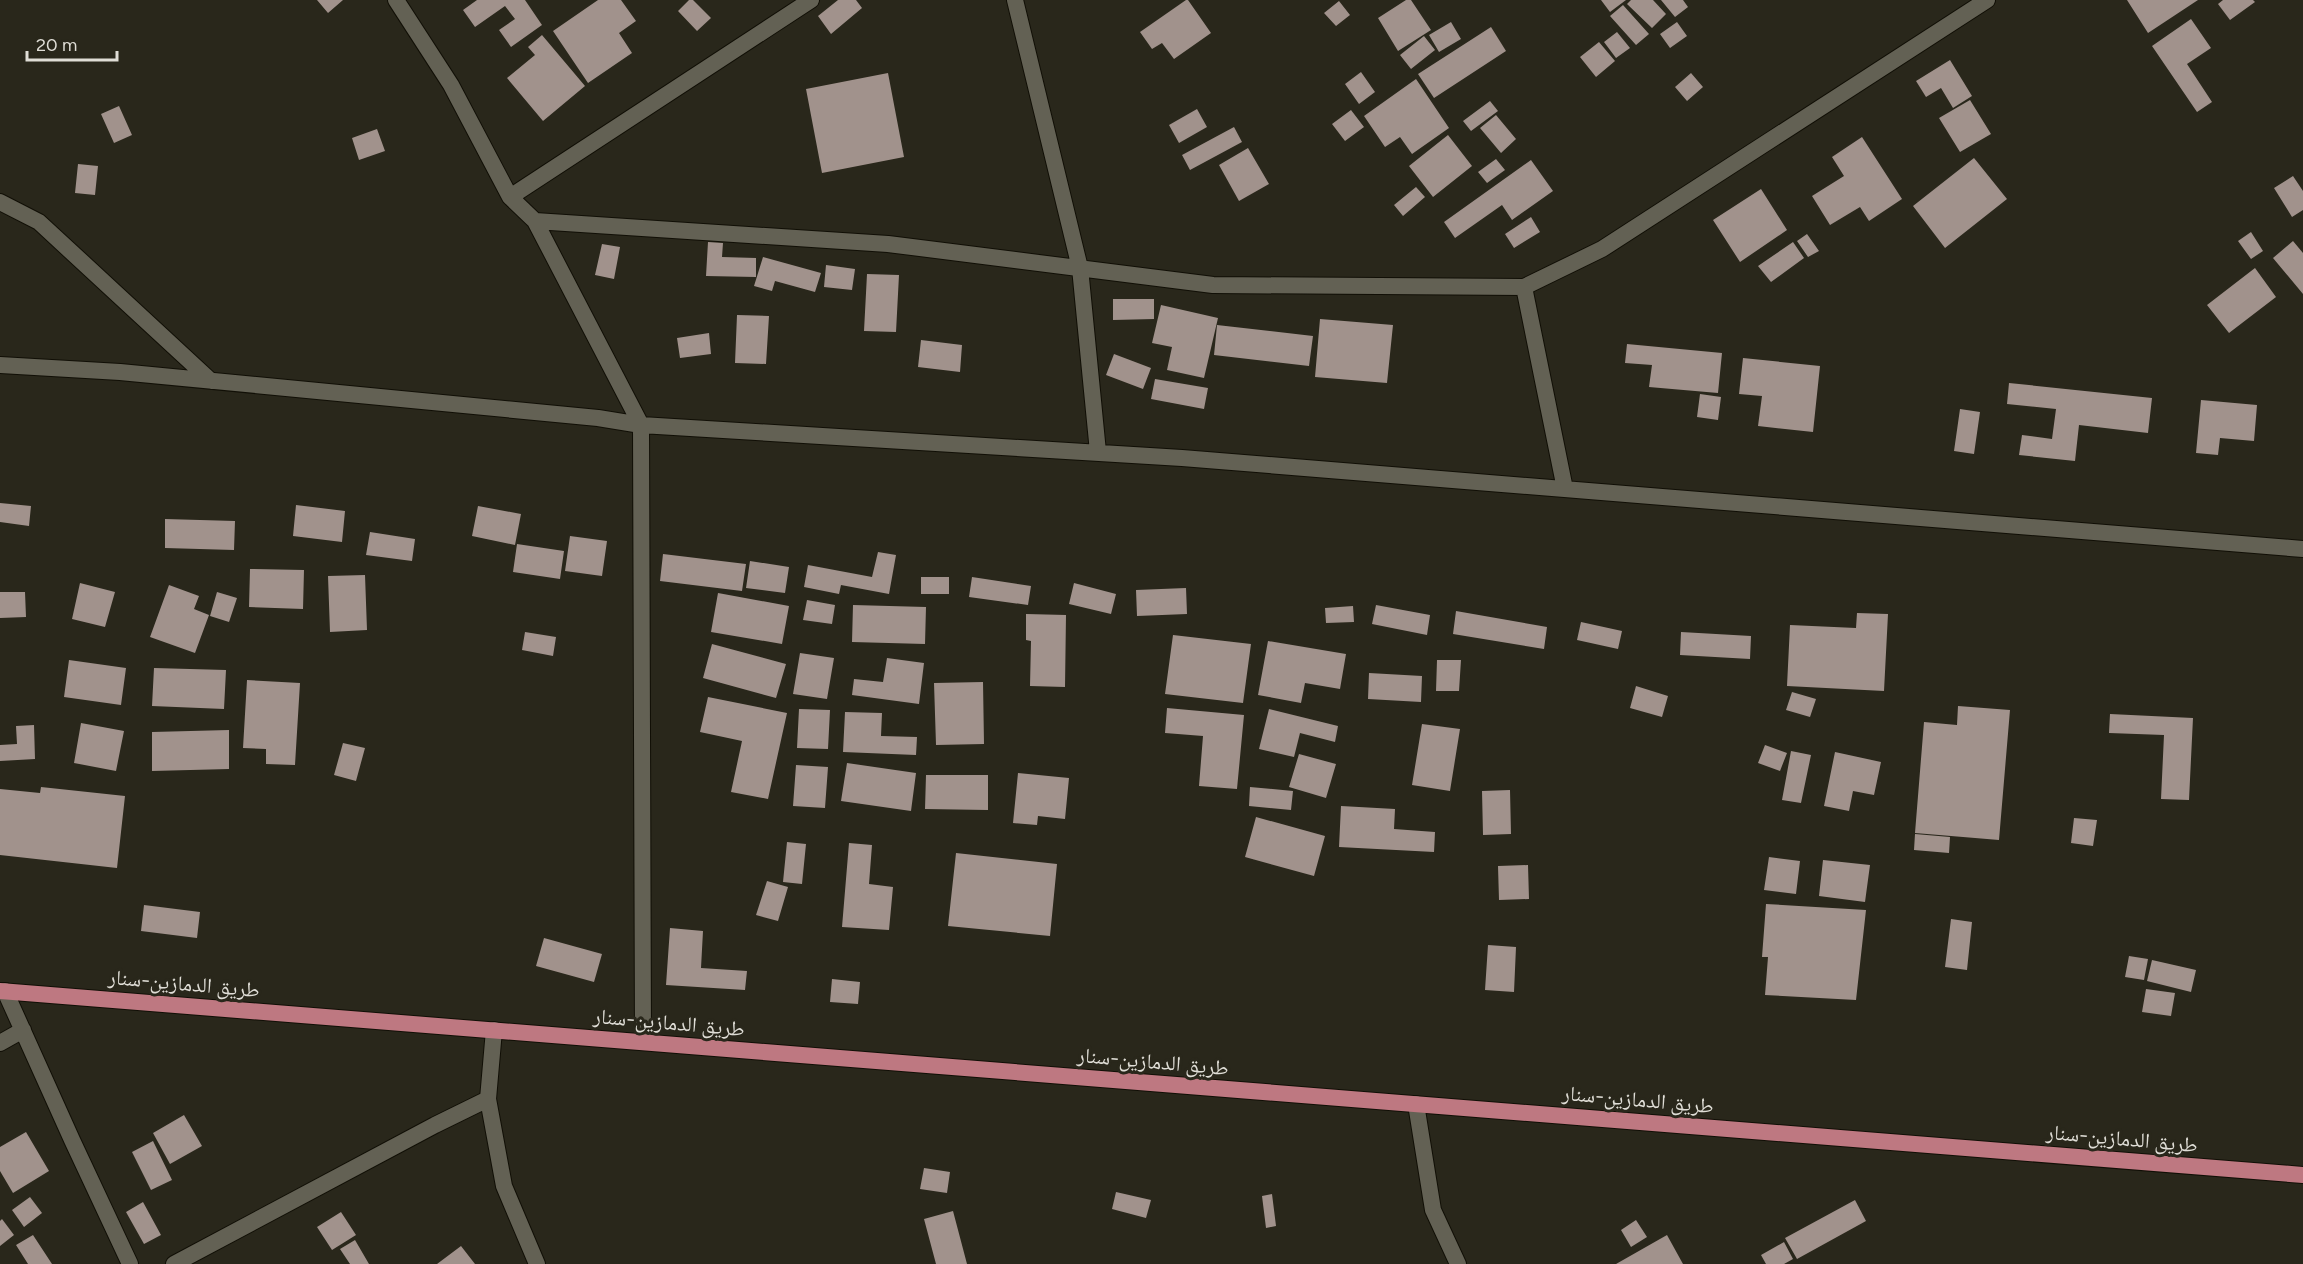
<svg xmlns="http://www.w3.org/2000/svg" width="2303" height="1264" font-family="Figtree,'Noto Naskh Arabic',sans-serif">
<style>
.building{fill:#a1928c}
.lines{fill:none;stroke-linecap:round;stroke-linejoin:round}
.minor-casing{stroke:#110f06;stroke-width:18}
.trunk-casing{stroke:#110f06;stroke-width:18}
.minor{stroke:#636154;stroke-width:16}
.trunk{stroke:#be7881;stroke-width:16}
.labels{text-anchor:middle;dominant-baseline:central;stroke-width:6;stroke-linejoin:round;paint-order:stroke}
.street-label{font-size:21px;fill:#dfddd6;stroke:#29271b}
</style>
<rect width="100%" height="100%" fill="#29271b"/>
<path class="building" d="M317,0H343L328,13Z
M477,0H525L542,25L511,47L499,30L515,19L505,6L475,27L463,10Z
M598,0H621L636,21L619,33L632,53L588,83L553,31Z
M689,0H693L711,18L697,31L678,11Z
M838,0H856L862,8L831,34L818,16Z
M1186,0H1188L1211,33L1174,59L1162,43L1152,49L1140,32Z
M1406,0H1411L1431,30L1398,51L1378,18Z
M1601,0H1626L1610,12Z
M1631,0H1653L1666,14L1652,28L1627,4Z
M1661,0H1683L1688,7L1675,17Z
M2127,0H2198L2148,33Z
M2223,0H2253L2255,2L2230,20L2218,4Z
M1339,1L1350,15L1336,26L1324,13Z
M1623,5L1649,34L1636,45L1610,16Z
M2191,19L2211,48L2187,64L2212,102L2197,112L2152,46Z
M1451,22L1461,39L1439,52L1429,35Z
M1677,22L1687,36L1670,48L1660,34Z
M1491,27L1506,51L1434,98L1418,74Z
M1617,32L1630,48L1616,58L1604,42Z
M542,35L585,86L543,121L507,78L535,55L528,47Z
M1424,36L1435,50L1411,69L1400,55Z
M1599,42L1615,61L1596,77L1580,57Z
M1950,60L1972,96L1953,108L1941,88L1926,97L1916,81Z
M1361,72L1375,92L1359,104L1345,84Z
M888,73L904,157L822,173L806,89Z
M1691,73L1703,87L1687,101L1675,87Z
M1416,79L1449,128L1412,154L1400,137L1385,147L1364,116Z
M1970,100L1991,134L1960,152L1939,118Z
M1490,101L1498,111L1471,131L1463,121Z
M119,106L132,135L114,143L101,114Z
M1197,109L1207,127L1179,143L1169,125Z
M1351,110L1364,127L1345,141L1332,124Z
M1496,115L1516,139L1501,153L1480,128Z
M1234,127L1242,142L1190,170L1182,155Z
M377,129L385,151L359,160L352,138Z
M1448,135L1472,166L1433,197L1409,166Z
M1862,137L1902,199L1869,221L1860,207L1830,225L1812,196L1844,176L1832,157Z
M1248,148L1269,184L1239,201L1219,165Z
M1974,158L2007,199L1945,248L1913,206Z
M1496,159L1505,170L1487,183L1478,172Z
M1531,160L1553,191L1512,220L1502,205L1455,238L1444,222Z
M78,164L98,166L95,195L75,193Z
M2293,176L2303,191V210L2292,217L2274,188Z
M1416,187L1425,197L1403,216L1394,205Z
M1761,189L1787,230L1740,262L1713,220Z
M1531,217L1540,232L1514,248L1505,234Z
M2251,232L2263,251L2251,259L2238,241Z
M1807,234L1819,251L1808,257L1797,241Z
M2293,241L2303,253V294L2273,258Z
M708,242L723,243L722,257L756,258V277L706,276Z
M1793,242L1804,258L1771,282L1758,266Z
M602,244L620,247L614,279L595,275Z
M763,257L821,273L815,292L775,281L772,291L754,286Z
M826,265L855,269L852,290L824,287Z
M2255,268L2276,297L2229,333L2207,305Z
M867,274L899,275L896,332L864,331Z
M1113,299H1154V319L1113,320Z
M1161,305L1218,318L1204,378L1167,370L1172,347L1152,343Z
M737,315L769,316L766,364L735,363Z
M1320,319L1393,325L1387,383L1315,377Z
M1217,325L1313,336L1309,366L1214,355Z
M709,333L711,354L680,358L677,338Z
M921,340L962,345L960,372L918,367Z
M1627,344L1722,353L1718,393L1649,387L1652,365L1625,363Z
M1114,354L1151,368L1143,389L1106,375Z
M1743,358L1820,366L1813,432L1758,426L1762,396L1739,394Z
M1155,379L1208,388L1204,409L1151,399Z
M2009,383L2152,398L2148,433L2079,425L2075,461L2019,455L2022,435L2052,439L2056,409L2007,404Z
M1700,394L1721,397L1718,420L1697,417Z
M2201,400L2257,405L2254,441L2220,438L2218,455L2196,453Z
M1960,409L1980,412L1974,454L1954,451Z
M0,503L31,506L29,526L0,522Z
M296,505L345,511L342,542L293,536Z
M478,506L521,514L515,545L472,536Z
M165,519L235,521L234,550L165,548Z
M370,532L415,539L412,561L366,555Z
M570,536L607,541L602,576L565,571Z
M517,544L564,551L560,579L513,572Z
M878,552L896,555L889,594L841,585L839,594L804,587L808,565L872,577Z
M663,554L746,564L742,591L660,581Z
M750,561L789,567L785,593L746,588Z
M250,569L304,570L303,609L249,607Z
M365,575L367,630L330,632L328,576Z
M921,577H949V594H921Z
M972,577L1031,586L1028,605L969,597Z
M80,583L115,592L105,627L72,619Z
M1074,583L1116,594L1111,614L1069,604Z
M169,585L199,596L194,609L209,615L195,653L150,637Z
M1186,588L1187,614L1137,616L1136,590Z
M0,592H25L26,617L0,618Z
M217,592L237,598L229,622L210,616Z
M718,593L789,606L782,644L711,632Z
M807,600L835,605L832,624L803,620Z
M853,605L926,607L925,644L852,642Z
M1376,605L1430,615L1427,635L1372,624Z
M1353,606L1354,622L1326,623L1325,608Z
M1456,611L1547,627L1544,649L1453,634Z
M1857,613L1888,614L1884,691L1787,686L1790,625L1856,628Z
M1026,614L1066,615L1065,687L1030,686L1031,641L1026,640Z
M1581,622L1622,631L1618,649L1577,640Z
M525,632L556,637L553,656L522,650Z
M1681,632L1751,636L1750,659L1680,655Z
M1173,635L1251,644L1243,703L1165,694Z
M1268,641L1346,654L1340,689L1305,683L1301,703L1258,695Z
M712,644L786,664L776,698L703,678Z
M800,653L834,658L827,699L793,694Z
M887,658L924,663L919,704L852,695L854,679L883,682Z
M69,660L126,668L121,705L64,697Z
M1437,660H1461L1459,691H1436Z
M154,668L226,670L224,709L152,706Z
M1369,673L1422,676L1421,702L1368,699Z
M247,680L300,683L295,765L266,764V749L243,748Z
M983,682L984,744L936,745L934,683Z
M1636,686L1668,696L1662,717L1630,708Z
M1792,692L1816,699L1810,717L1786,710Z
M708,697L787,713L768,799L731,792L742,741L700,732Z
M1958,706L2010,710L1999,840L1915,833L1924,722L1957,725Z
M1167,708L1244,715L1237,789L1199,786L1203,736L1165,733Z
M799,709L830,710L828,749L797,748Z
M1269,709L1338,726L1335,742L1300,733L1294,757L1259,749Z
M845,712L882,713L881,736L917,737L916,755L843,752Z
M2110,714L2193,718L2189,800L2161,799L2164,735L2109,733Z
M81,723L124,731L116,771L74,763Z
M1422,724L1460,729L1450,791L1412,785Z
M34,725L35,759L0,761V745L17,744L16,726Z
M229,730V769L152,771V732Z
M343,743L365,748L356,781L334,775Z
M1765,745L1787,753L1780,771L1758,763Z
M1791,751L1811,755L1801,803L1782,800Z
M1835,752L1881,762L1874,795L1853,791L1849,811L1824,806Z
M1299,754L1336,764L1326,798L1289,787Z
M847,763L916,773L911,811L841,801Z
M796,765L828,767L825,808L793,806Z
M1018,773L1069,778L1065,819L1038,816L1037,825L1013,823Z
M926,775H988V810L925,809Z
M41,787L125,796L117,868L0,855V789L40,793Z
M1250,787L1293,791L1291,810L1249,806Z
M1510,790L1511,834L1483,835L1482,791Z
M1341,806L1395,809L1394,829L1435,832L1434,852L1339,847Z
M1256,817L1325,836L1314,876L1245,857Z
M2074,818L2097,820L2093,846L2071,843Z
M1915,834L1950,837L1949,853L1914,850Z
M787,842L806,844L802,884L783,882Z
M849,843L872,845L869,884L893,887L889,930L842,927Z
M956,853L1057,864L1050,936L948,926Z
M1769,857L1800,861L1796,894L1764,890Z
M1823,860L1870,865L1865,902L1819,896Z
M1528,865L1529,899L1499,900L1498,866Z
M767,881L788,887L778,921L756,915Z
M1766,904L1866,910L1856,1000L1765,995L1768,957H1762Z
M144,905L200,912L197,938L141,931Z
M1951,919L1972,922L1967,970L1945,967Z
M670,928L703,931L701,968L747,971L745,990L666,985Z
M544,938L602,954L594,982L536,966Z
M1488,945L1516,947L1514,992L1485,990Z
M2129,956L2148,959L2144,980L2125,977Z
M2152,960L2196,970L2191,992L2147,981Z
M832,979L860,982L858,1004L830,1002Z
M2146,989L2175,993L2171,1016L2142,1012Z
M184,1115L202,1146L170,1164L153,1133Z
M26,1132L49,1171L13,1193L0,1171V1147Z
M153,1141L172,1180L151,1190L132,1152Z
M924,1168L950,1172L947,1193L920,1189Z
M1116,1192L1151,1200L1146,1218L1112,1209Z
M1272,1194L1276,1226L1266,1228L1262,1196Z
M30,1197L42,1213L24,1227L12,1210Z
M1855,1200L1866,1221L1797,1259L1785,1238Z
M143,1202L161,1235L144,1244L126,1212Z
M953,1211L967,1264H936L924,1219Z
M341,1212L356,1235L332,1250L317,1227Z
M2,1219L14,1235L0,1246V1221Z
M1636,1220L1647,1237L1631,1247L1621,1230Z
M33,1235L52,1264H28L16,1245Z
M1667,1235L1683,1264H1616Z
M355,1240L369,1264H350L340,1249Z
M1784,1242L1793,1259L1784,1264H1766L1761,1255Z
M461,1246L475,1264H437Z"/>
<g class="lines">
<g class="minor-casing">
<path id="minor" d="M396,0L451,85L510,197L535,221L641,425L643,1042
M1015,0L1080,268L1098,452
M510,197L811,0
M0,202L39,222L211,381
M535,221L888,244L1213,285L1524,287L1602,249L1987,0
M1524,287L1565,489
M0,365L120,372L598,418L641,425L1182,458L2303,549
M5,991L72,1140L130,1264
M494,1030L488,1099L504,1186L537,1264
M0,1043L23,1030
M1416,1104L1433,1210L1458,1264
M174,1264L435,1125L488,1099"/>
</g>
<g class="trunk-casing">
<path id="trunk" d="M0,991L2303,1175"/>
</g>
<use href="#minor" class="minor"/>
<use href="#trunk" class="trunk"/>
</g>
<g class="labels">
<g class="street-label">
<text transform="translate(184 983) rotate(5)">طريق الدمازين-سنار</text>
<text transform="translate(669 1022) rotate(5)">طريق الدمازين-سنار</text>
<text transform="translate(1153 1061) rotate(5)">طريق الدمازين-سنار</text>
<text transform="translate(1638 1099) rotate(5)">طريق الدمازين-سنار</text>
<text transform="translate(2122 1138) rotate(5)">طريق الدمازين-سنار</text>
</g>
</g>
<path d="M27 51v9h90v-9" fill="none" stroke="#dfddd6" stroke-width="3"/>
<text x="36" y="51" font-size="18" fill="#dfddd6" stroke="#29271b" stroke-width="4.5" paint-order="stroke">20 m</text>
</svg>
